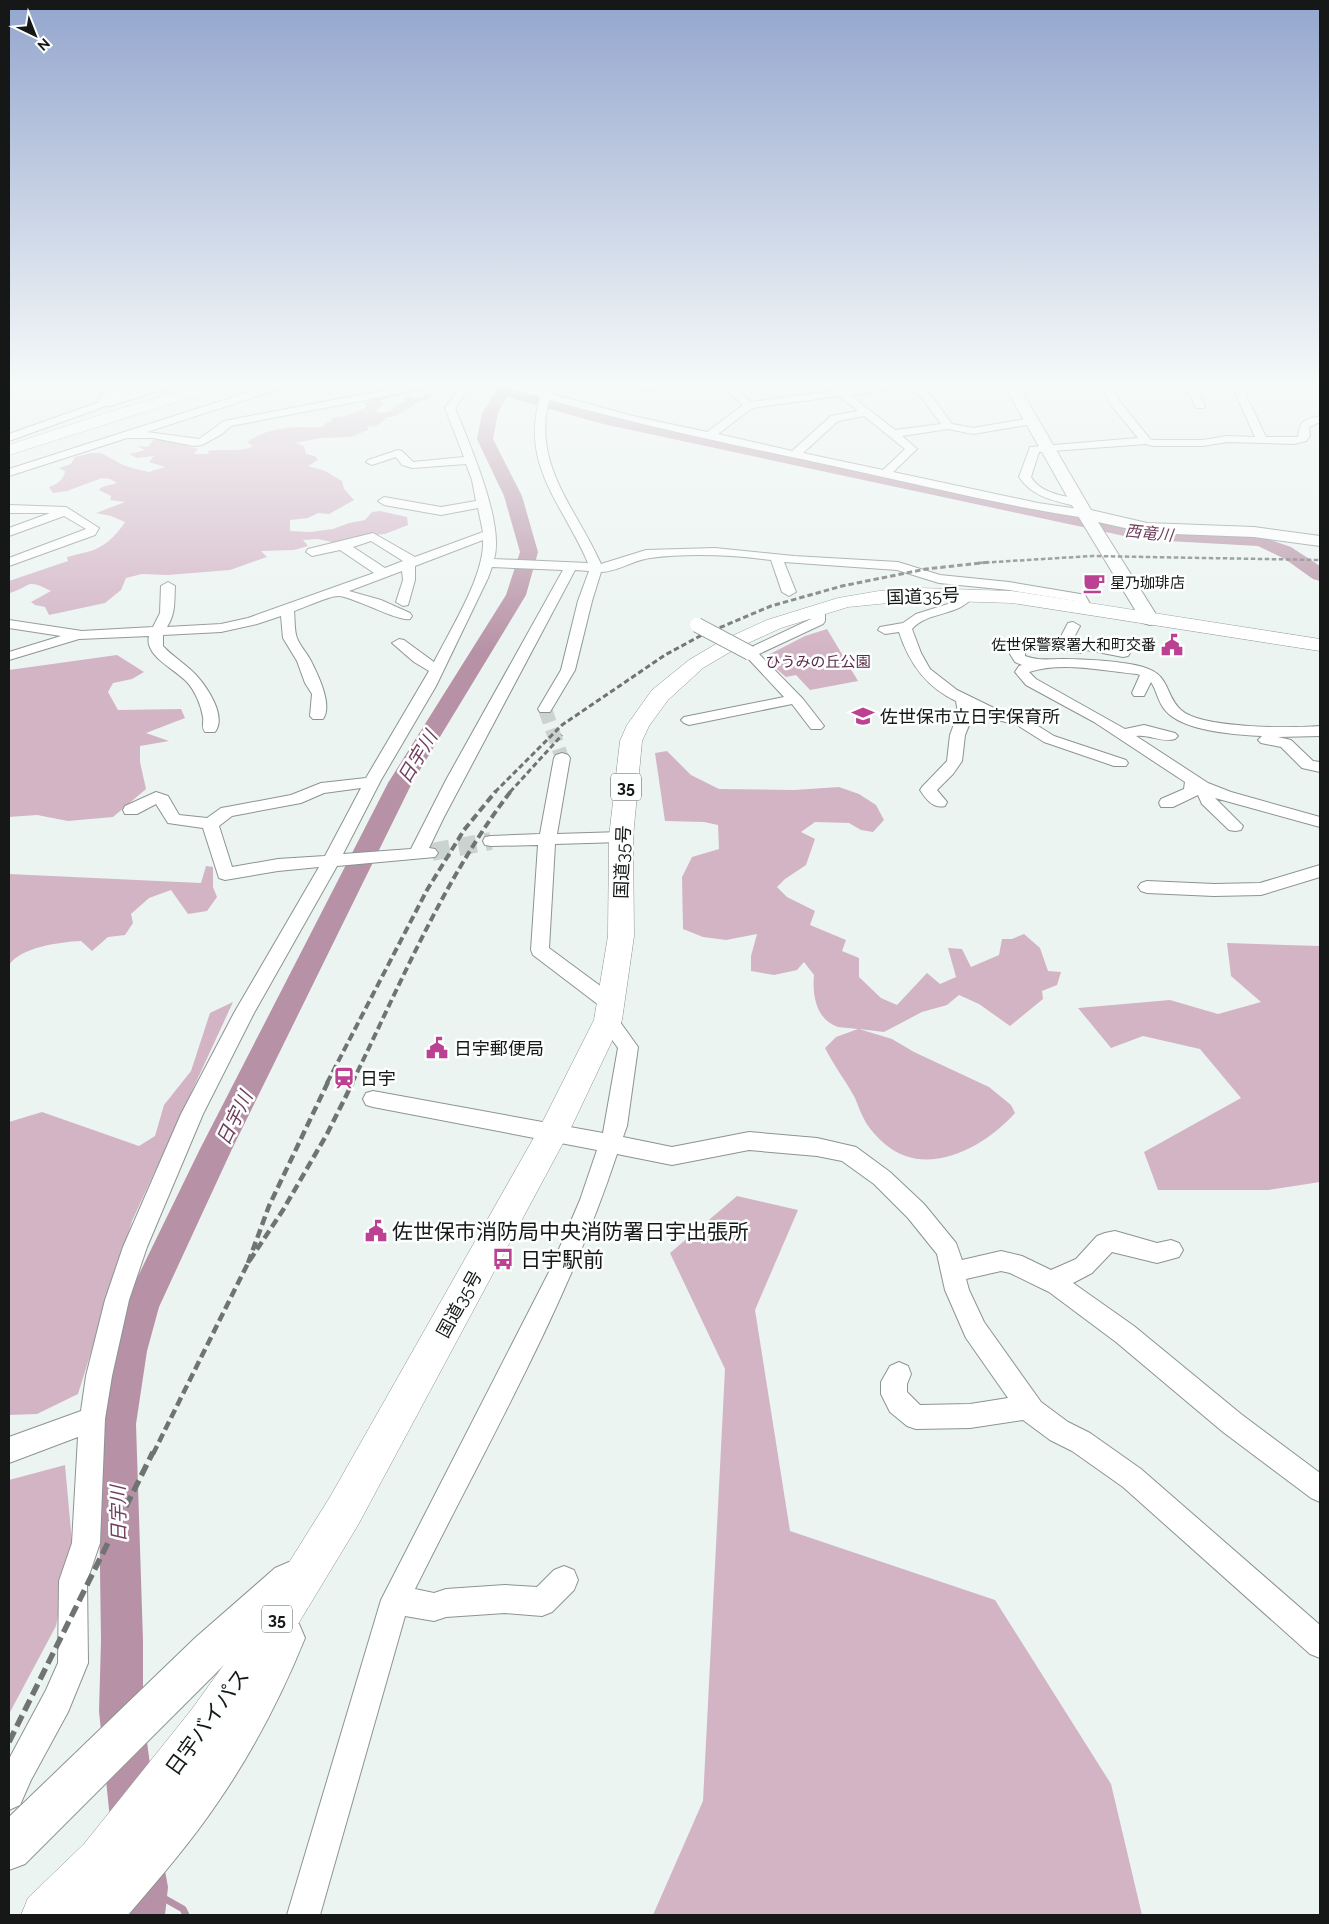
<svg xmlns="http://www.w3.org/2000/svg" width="1329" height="1924" font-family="Raleway,'Noto Sans JP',sans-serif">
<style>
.green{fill:#d3b4c5}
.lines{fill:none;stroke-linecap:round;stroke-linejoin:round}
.stream{stroke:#b792a6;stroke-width:7}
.river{fill:#b792a6;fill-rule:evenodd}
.street-tunnel-far1{stroke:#cbd3d0;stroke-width:14;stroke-dasharray:14 7;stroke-linecap:butt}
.street-tunnel{stroke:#cbd3d0;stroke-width:18;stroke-dasharray:18 9;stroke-linecap:butt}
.street-casing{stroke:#8c9491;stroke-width:2}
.secondary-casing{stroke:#8c9491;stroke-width:2}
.highway-casing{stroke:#8c9491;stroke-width:1}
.street{fill:#fff;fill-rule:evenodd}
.secondary{fill:#fff;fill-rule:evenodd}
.highway{fill:#fff;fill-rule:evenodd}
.rail-far4{stroke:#6f7472;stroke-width:2.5;stroke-dasharray:4.5 2.5;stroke-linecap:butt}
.rail-far3{stroke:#6f7472;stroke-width:3;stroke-dasharray:5.5 3;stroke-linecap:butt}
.rail-far2{stroke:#6f7472;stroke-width:4;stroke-dasharray:8 4;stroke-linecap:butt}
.rail-far1{stroke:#6f7472;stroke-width:4.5;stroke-dasharray:9 4.5;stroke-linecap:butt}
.rail{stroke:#6f7472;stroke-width:5.5;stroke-dasharray:12 5.5;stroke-linecap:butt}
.street-bridge-casing{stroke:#8c9491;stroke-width:16;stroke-linecap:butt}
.street-bridge{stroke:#fff;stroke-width:14}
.labels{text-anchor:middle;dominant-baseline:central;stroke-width:5;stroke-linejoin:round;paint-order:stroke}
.far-poi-label{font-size:15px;fill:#151817;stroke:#fdfffe;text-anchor:start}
.far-park-label{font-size:15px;fill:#5a2a48;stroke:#fdfffe}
.far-water-label{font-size:16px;font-style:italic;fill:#713e5d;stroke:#fdfffe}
.shield{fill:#fdfffe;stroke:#5b5d5c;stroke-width:1}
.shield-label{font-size:16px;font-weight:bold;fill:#151817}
.street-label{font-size:18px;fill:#151817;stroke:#fdfffe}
.poi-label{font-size:18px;fill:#151817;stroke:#fdfffe;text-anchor:start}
.water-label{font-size:19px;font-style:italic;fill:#713e5d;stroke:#fdfffe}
.near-poi-label{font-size:21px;fill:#151817;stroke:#fdfffe;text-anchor:start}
.near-street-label{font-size:21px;fill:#151817;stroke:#fdfffe}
</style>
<rect width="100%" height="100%" fill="#ebf4f1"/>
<path class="green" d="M415,389L379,401L384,404L375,411L379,413L391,411L397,404L405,402L406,396L415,399L434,393C429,400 424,400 416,403C406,409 399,418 386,417V419L376,426L367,427L368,430L351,437L320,438L295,443L304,446L306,454L315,456L318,460L308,466L325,471L342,481L344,489L354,500L329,514L318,513L308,518L290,520V531L310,532L333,529L349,523L365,520L372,512L380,511L407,517L408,525L385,534L363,536L336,543L318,539L303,540L308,546L294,550L261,551L267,557L230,570L168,575L142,574L126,578L121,590L105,603L49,615L45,607L35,605L31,602L51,591C24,577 32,587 9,593V581L68,561L67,557C74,555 80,554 87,552C104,548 116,536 125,522L111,516L96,513L125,502L110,500L111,496L99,490L102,487L117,483L110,479L102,478L67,491L53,493L49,487C57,484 64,480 65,471L59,468L71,464L75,457L91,453H101L123,465L136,469L149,472L165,467L149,462L154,456L137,458L129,454L145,450L137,446L148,447L154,439L173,442L198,449L194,454H209L208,451C223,448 240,453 253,446L247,442C264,430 283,427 304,427C311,427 316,428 323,427L326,423L332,421V418L345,416L367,407L364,403L389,395Z
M827,629L858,681L810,690L796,675L786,677L767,661L768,655L805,636Z
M117,655L144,672L132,679L113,683L108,692L118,710L181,709L185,718L146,733L169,741L140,746V762L146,789L113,817L68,821L37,815L9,817V670Z
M667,751L691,775L719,789L794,790L839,787L859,794L876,805L884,820L873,832L861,830L849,823L815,822L801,832L815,839L806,865L785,879L777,887L787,897L815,911L810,925L846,940L842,951L859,958V977L881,998L897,1005L927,973L940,984L956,977L948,948L962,949L971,967L999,955L1002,939H1012L1024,934L1040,948L1048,971L1061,972L1057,985L1042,991L1043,999L1010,1026L979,1004L959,995L947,1005L922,1012L884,1032L859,1029L892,1039L914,1052L989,1087L1011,1105L1015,1113C985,1147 927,1179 886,1145C879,1139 868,1128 864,1119C860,1112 858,1105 855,1098C846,1081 834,1066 825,1048L836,1037L858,1029C852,1028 844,1028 838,1027C816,1020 812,994 814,975L804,962L797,970L774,975L751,971V956L757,934L726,940L703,937L683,929L682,877L692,857L719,849L718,825L704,822L665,821L655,753Z
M206,866L213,867V887L217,897L207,911L188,914L171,890L149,898L131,914L133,923L125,935L108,937L92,951L81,941C60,942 21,947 9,965V874L201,883Z
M1227,943L1320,946V1182L1268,1190H1158L1144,1152L1241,1098L1200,1049L1143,1036L1111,1048L1078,1008L1170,1000L1218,1014L1261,1002L1231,976Z
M233,1002L132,1221L78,1394L37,1414L9,1415V1122L42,1112L139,1146L155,1136L164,1105L191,1071L210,1013Z
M737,1196L798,1210L755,1310L790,1531L995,1600L1111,1784L1142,1915H653L703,1801L725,1369L670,1253Z
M65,1465L72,1542L56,1626L9,1714V1480Z"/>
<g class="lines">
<path class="stream" d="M144,1887L183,1909L186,1915"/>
<path class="river" d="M501,383H515L512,389L606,415L1129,527L1150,530L1259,536L1291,547L1320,566V581L1313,579L1285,559L1258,546L1150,540L1129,537L603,424L507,397L498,413L493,439L522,496L538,552L526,595L412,783L232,1149L159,1307L147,1351L136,1424L143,1641V1711L161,1849L168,1887L165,1915H117L120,1887L113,1849L99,1711L101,1641L98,1424L111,1351L123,1307L200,1149L388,783L506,595L520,552L504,496L477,439L482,413Z"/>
<path class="street-tunnel-far1" d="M545,709L562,758"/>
<path class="street-tunnel" d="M432,852L491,841"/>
<g class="street-casing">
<path id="street" d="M85,383H98L114,390L134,383H149L109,398V405L9,441V434L99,402L100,396L105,393Z
M277,383H292L291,385L147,432L199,439L224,421L412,385L428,383H473L455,408C469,443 505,524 494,559L588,563C563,504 520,466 540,397L497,385L496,383H512L633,416L707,432L743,405L718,383H729L751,402L833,391L831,389L836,386L843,390L898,383H925L920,386L930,394L952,424L973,428L1032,418L1037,421L1032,424L973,434L948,429L902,436L917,449L893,472L1038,503L1085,510L1089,511L1091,514L1089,517L1085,518C1005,506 926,486 847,469C748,448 648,427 549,400C532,465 576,508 601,564L646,550L715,548L794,556L898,562L940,575L1009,582L1080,594L1085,595L1093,609L1086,613L1081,612L1075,601L1009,590L939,583L897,570L784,562L796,592L789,596L782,592L771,560C732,555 689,553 650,558C633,560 618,572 601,572L592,601L575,670L550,712H540L538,709L561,670L578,601L589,571L575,570L444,817L429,848L435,849L438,853L435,857L337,866L254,1013L203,1114L147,1247L129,1300L112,1376L105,1419L100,1543L87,1581L88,1663L68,1712L31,1780L20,1805L9,1810V1759L46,1690L58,1663L59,1581L72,1543L78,1437L9,1463V1437L81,1411L86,1376L105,1300L123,1247L181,1114L234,1013L319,867L278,871L225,880L219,878L203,828L168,823L156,804L137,814H125L123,810L125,806L156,792L168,796L179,815L207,818L221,808L227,807L291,795L321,783L366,778L429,671L414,662L392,643L399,639L404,640L434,662C450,630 485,575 483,540L415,566V580L408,605L403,606L396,602L403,580L402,571L349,591L381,600L410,613L412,616L410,619C399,622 356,598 339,596C330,595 304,608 294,611C295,619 294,630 297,638C300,646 307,653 311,661C318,675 333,705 323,719H313L310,716L312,694L305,683L297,661L283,638L281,616L257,624L221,632L163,635V646C173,657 186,664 196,675C207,687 227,716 215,732H205C201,727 204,723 203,717C201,705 195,691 187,682C175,669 144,656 149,636L79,639L9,660V652L61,636L9,628V620L82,631L153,627L160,613L161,586L168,582L175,586C174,601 176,613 167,627L221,624L248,618L374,573L340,550L312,556L306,552L308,549L373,533L415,557L483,532L478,508L441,515L384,505L378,501L384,497L441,507L476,501L472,480L466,464L412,468L402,465L396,457L372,465L366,462L368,460L398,450L402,451L413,462L464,457L445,408L459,389L435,388L412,391L231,426L222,434L202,445L194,446L153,438H127L9,476V469ZM909,387L922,398L941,424L895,430L850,395ZM839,396L858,411L831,416L792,451L718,434L752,408ZM864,416L905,449L883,470L803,453L838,421ZM371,541L403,561L385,568L353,547ZM492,567L563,570L446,780L411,849L343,854L381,780L436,686L488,578ZM361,788L325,856L278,859L232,867L219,826L232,816L301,803L324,793Z
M664,383H696L691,386L635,392L630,389L635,386Z
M1099,383H1109L1120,402L1150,439L1153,440H1203L1227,436L1255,437L1232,386L1227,383H1240L1266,437H1298C1300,420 1303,420 1320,416V422L1309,427L1310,436L1306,441L1294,444L1227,442L1203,446H1153L1146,444L1039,452L1031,477C1041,494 1065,496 1083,500L1085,503L1079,507C1056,501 1033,498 1019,477L1030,447L1138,438L1111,405Z
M1184,383H1194L1205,406L1204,408H1196Z
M9,505L66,507L99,528L95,535L9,566V558L86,529L64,516L9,536V528L50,513H9Z
M969,590L976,594C958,618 929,610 912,629L921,653L930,669L957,690L1004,713L1027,719L1054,736L1126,760L1128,763L1126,766H1114L1044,742L1017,725L994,719L972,709V718L965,735L962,761L953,774L937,790L947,802L945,806C933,809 926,799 920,790L922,787L947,761L950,735L958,713L956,701C926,687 909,663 899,632L885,634L878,630L880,627L903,623L916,614L948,604L964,591Z
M818,605L825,609V621L823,624L759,654L803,699L824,726L821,729H811L792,704L689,725L684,723L681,720L684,717L784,697L743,653L745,650L811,619V609Z
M1073,622L1080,626L1073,639L1128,650L1130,653L1128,656L1123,657L1087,650L1081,653L1032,646L1025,649V656C1039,661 1049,659 1063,659C1083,659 1123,661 1143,667C1171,675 1164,694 1181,710C1202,729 1292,728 1320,726V736L1278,737L1291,740L1313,761L1320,762V772L1302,768L1281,747L1261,743L1258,740L1262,736C1237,735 1181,731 1165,710C1158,702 1157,691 1151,682L1144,696H1134L1132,693L1140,675L1137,674C1103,671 1063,661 1029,672L1036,679L1125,729L1144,725L1175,733L1178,736L1175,739C1162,743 1149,734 1136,736L1208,783L1231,792L1320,817V827L1215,798L1243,826L1241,830L1235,831L1229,830L1202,804L1198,795L1173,807H1161L1159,803L1161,799L1184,789L1185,782L1094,722L1026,685L1015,672L1019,666L1022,665L1015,662L1010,654L1013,644L1031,638L1058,642L1068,623Z
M562,753L568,755L570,758L557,834L621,832L627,833L629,837L627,841L621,842L555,844L549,948L618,999L621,1004L618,1009L611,1011L604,1009L533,955L531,950L538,845L491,846L485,845L483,841L485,837L491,836L540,834L554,758L556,755Z
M1320,865V877L1261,895L1214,896L1147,893L1141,891L1138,887L1141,883L1147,881L1214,884L1260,883Z
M608,1013L615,1015L638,1047L627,1126L623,1137L672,1147L749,1132L817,1138L856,1147L890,1172L924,1204L956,1243L962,1260L1001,1251L1022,1256L1051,1270L1076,1259L1097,1236L1105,1233L1115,1231L1157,1243L1171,1240L1179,1243L1183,1250L1179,1257L1157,1263L1112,1252L1092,1273L1073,1283L1134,1326L1241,1414L1320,1473V1502L1311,1498L1223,1432L1116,1342L1049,1292L1010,1273L1001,1271L966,1279L969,1290L984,1322L1041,1402L1068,1422L1090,1433L1141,1469L1320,1625V1658L1310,1654L1123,1487L1072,1451L1050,1440L1023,1420L970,1428L916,1429L907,1426L890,1412L881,1394V1382L890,1366L899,1362L908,1366L911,1374L907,1384V1392L920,1405L970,1404L1008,1398L966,1338L945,1290L937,1254L908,1218L874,1184L842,1161L817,1156L749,1150L672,1165L617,1154C567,1306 486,1446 415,1589L434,1593L446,1589L505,1585L537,1587L554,1570L564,1566L574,1570L578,1580L574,1590L552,1612L542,1616L505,1613L446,1617L434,1621L405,1616L320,1915H287L381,1600L550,1270L580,1200L597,1150L373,1107L366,1105L363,1099L366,1093L373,1091L603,1133L618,1048L598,1020L601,1015Z"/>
</g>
<g class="secondary-casing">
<path id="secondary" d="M155,383H176L174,386L110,406H100L98,403L100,400Z
M542,383H556L550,399H540L538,396Z
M1003,383H1017L1091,510L1147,523L1254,527L1320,536V546L1254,537L1147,533L1098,522L1159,619L1157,623L1150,625L1143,623L1077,514Z
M289,1562L303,1568L309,1582L303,1596L273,1623L285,1618L299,1624L305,1638C282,1695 253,1751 218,1802C191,1842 159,1879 128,1915H75L82,1899L148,1821L199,1755L232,1700L270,1625L223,1666L25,1864L9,1870V1817L195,1638L275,1568Z"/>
</g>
<g class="highway-casing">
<path id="highway" d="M206,383H228L226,386L9,455V445L103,414Z
M919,588L1012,591L1320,639V651L1012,603L919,600L848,607L781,628L735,649L703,668L668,700L649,726L642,741L633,837L634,936L622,1020L569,1132L358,1525L263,1682L224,1741L118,1878L79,1915H21L28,1898L84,1844L192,1709L233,1652L330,1497L541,1125L594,1020L608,936L609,837L620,741L627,725L652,690L689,660L721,641L767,620L838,598L879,591Z"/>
</g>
<use href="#street" class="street"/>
<use href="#secondary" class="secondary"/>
<use href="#highway" class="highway"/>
<path class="rail-far4" d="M978,563L1092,556L1320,560"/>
<path class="rail-far3" d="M495,792L562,725L665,655L700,636L771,606L842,586L926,569L990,562
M510,792L562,735"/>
<path class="rail-far2" d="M327,1083L427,890L464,830L496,791
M352,1083C400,985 444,878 511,791"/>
<path class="rail-far1" d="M248,1263L269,1206L328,1082
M153,1454L248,1263L283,1210L327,1134L353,1082"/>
<path class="rail" d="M9,1742L153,1452"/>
<g class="street-bridge-casing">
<path id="street-bridge" d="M697,625L750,653"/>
</g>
<use href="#street-bridge" class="street-bridge"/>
</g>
<linearGradient id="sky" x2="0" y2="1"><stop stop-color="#94a6ce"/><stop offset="0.59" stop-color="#f6faf9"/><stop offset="1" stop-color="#f6faf9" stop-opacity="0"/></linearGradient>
<rect width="1329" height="652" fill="url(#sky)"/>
<defs>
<g id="cafe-bare" transform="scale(1.725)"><path d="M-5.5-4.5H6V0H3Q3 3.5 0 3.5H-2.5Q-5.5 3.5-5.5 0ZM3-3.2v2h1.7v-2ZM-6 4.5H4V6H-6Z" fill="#bc4192" stroke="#fdfffe" stroke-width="2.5" paint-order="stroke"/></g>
<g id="civic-bare" transform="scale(1.725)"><path d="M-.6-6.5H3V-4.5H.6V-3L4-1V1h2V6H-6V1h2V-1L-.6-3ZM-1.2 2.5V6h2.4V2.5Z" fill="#bc4192" stroke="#fdfffe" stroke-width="2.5" paint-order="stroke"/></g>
<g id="school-bare" transform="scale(1.725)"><path d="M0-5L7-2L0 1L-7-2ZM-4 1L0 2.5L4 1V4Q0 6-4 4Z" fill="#bc4192" stroke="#fdfffe" stroke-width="2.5" paint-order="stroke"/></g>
<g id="station-bare" transform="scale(1.725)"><path d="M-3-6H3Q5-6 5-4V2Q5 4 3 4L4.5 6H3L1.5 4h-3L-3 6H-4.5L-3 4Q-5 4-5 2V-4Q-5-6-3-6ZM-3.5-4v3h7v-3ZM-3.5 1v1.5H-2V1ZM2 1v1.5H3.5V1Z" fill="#bc4192" stroke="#fdfffe" stroke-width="2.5" paint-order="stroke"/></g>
<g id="bus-bare" transform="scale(1.725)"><path d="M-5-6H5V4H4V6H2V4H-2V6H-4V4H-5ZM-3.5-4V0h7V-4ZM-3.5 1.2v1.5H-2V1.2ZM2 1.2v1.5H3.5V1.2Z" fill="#bc4192" stroke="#fdfffe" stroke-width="2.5" paint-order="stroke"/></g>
</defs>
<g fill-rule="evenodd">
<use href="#cafe-bare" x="1094" y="583"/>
<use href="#civic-bare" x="1172" y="645"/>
<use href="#school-bare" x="863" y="716"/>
<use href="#civic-bare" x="437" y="1048"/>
<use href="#station-bare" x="344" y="1078"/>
<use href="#civic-bare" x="376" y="1231"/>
<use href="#bus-bare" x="503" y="1259"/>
</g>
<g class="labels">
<g class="far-poi-label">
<text x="1110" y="583">星乃珈琲店</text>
<text x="1156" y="645" text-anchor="end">佐世保警察署大和町交番</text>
</g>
<g class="far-park-label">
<text x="818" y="662">ひうみの丘公園</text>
</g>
<g class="far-water-label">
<text transform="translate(1149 533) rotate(6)">西竜川</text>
</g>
<g class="shield">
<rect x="611" y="773.5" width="30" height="27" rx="4"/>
<rect x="262" y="1605.5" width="30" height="27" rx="4"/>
</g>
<g class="shield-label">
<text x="626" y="787">35</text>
<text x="277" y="1619">35</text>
</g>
<g class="street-label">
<text transform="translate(923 596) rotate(-2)">国道35号</text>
<text transform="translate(622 862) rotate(-88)">国道35号</text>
<text transform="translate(459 1304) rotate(-61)">国道35号</text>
</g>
<g class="poi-label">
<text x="880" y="716">佐世保市立日宇保育所</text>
<text x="454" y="1048">日宇郵便局</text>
<text x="360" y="1078">日宇</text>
</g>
<g class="water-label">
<text transform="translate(417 757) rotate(-59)">日宇川</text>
<text transform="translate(234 1118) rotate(-64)">日宇川</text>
<text transform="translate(118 1514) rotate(-91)">日宇川</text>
</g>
<g class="near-poi-label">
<text x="392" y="1231">佐世保市消防局中央消防署日宇出張所</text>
<text x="520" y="1259">日宇駅前</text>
</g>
<g class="near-street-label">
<text transform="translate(207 1722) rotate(-54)">日宇バイパス</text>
</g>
</g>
<rect width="1329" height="1924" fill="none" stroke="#151817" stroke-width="20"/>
<g transform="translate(35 35) rotate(137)" stroke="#fdfffe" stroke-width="4" paint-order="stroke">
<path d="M0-4L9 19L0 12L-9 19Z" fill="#151817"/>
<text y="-8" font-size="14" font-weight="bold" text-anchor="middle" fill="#151817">N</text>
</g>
</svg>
